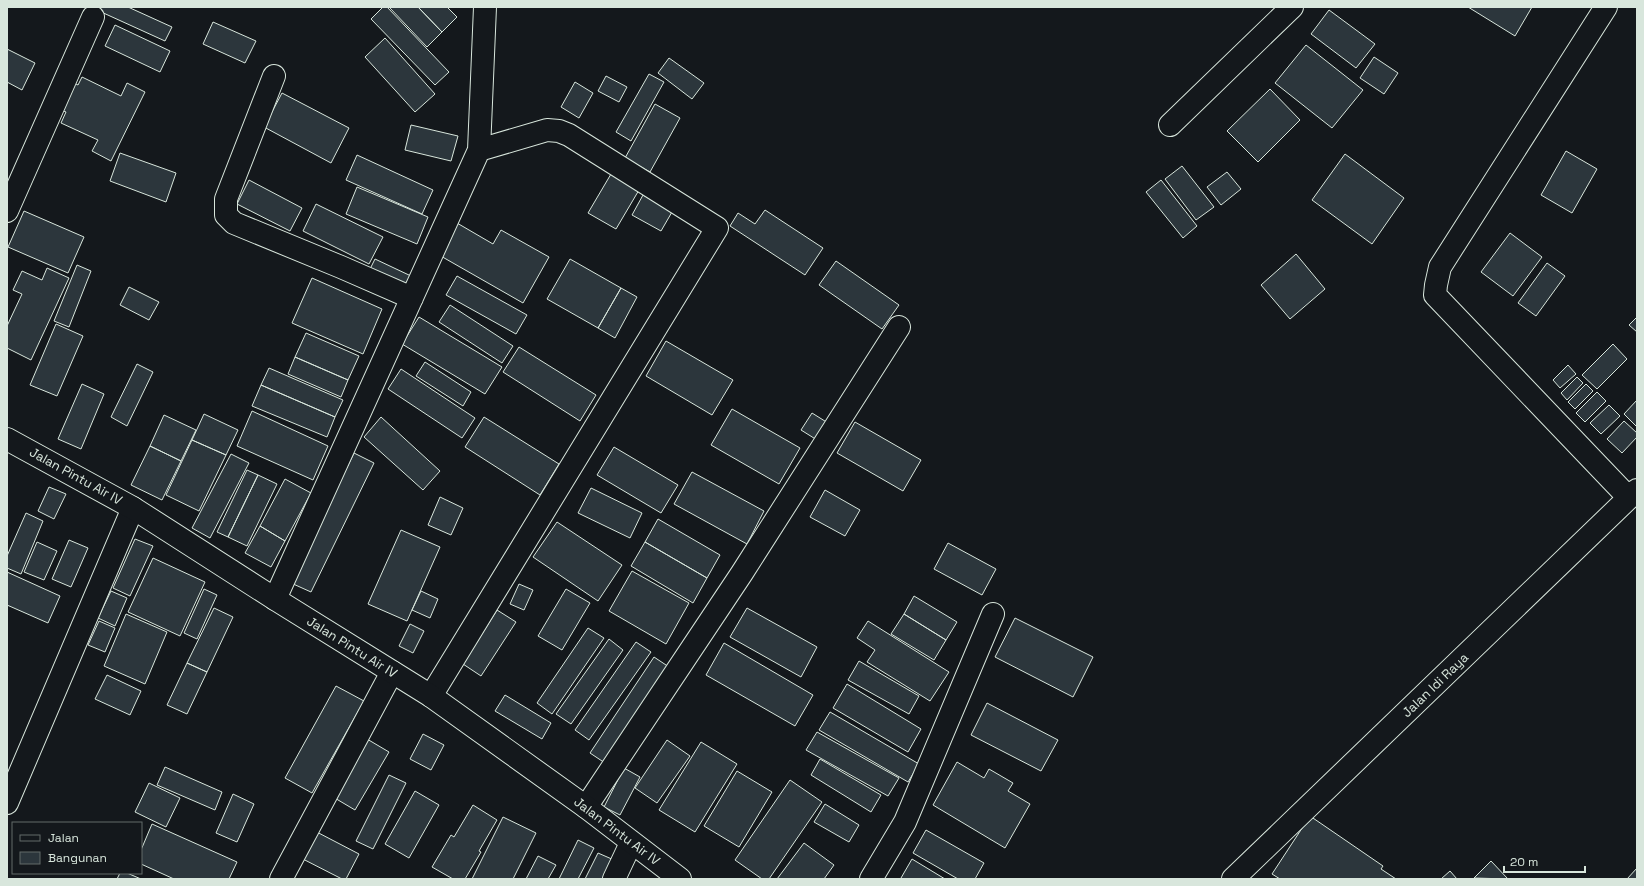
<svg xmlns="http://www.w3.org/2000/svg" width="1644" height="886" font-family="'Space Grotesk',sans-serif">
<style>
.building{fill:#2c363c;stroke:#d8e6dc}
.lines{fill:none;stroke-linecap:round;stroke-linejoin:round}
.minor-casing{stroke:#d8e6dc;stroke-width:24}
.major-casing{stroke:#d8e6dc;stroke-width:24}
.minor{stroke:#14181c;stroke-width:22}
.major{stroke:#14181c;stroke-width:22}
.labels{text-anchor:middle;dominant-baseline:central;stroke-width:3;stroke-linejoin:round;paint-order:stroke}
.street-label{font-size:13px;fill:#d8e6dc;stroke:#14181c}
</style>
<rect width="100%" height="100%" fill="#14181c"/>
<path class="building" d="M100,7H128L172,27L165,41L99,11Z
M383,7H387L449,72L435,85L371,19Z
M389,7H418L442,32L427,47Z
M418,7H447L457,17L442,32Z
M1468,7H1532L1515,36Z
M1329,10L1375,44L1356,68L1311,34Z
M213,22L256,41L245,63L203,44Z
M115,25L170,51L160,72L105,46Z
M385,38L435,94L415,112L365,57Z
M1306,45L1363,90L1332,128L1275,83Z
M7,49L35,63L22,90L7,82Z
M1374,57L1398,73L1384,94L1360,78Z
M669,58L704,83L692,99L658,73Z
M649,74L664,82L631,141L616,132Z
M606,76L627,87L619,102L598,91Z
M82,77L121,96L127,83L145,92L111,161L92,151L98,140L61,123L66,112L56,108L70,81L78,85Z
M575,82L593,93L579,118L561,107Z
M1270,89L1300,120L1258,162L1227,131Z
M282,93L349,128L331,163L264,127Z
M655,104L680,118L650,172L625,158Z
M411,125L458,136L451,161L405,150Z
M1566,151L1597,169L1572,213L1541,195Z
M120,153L176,173L166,202L110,181Z
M1345,154L1404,198L1372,244L1312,200Z
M357,155L433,190L422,214L346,180Z
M1182,166L1214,207L1196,220L1165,179Z
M1227,172L1241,189L1221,205L1207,187Z
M611,174L639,190L616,229L588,213Z
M249,180L302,208L290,231L237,204Z
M1161,180L1197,226L1183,238L1146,192Z
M357,187L428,217L417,244L346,214Z
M643,195L672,212L661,231L632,215Z
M316,204L383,237L369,264L303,231Z
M765,210L823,248L805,275L730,226L738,213L755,224Z
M24,211L84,237L68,273L8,247Z
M457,223L493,244L501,230L549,257L523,303L439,255Z
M1510,233L1542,257L1513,296L1481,272Z
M1296,254L1325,289L1290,319L1261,285Z
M375,259L411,276L404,290L368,273Z
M570,259L621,288L598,328L547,299Z
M836,261L899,305L882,329L819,285Z
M1547,263L1565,276L1536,316L1518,303Z
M77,265L91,271L69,327L54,321Z
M47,268L69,278L31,360L7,348V326L22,294L13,290L22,271L42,280Z
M457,276L527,315L516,334L446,295Z
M312,278L382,309L363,354L292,323Z
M129,287L159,302L149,320L120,305Z
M621,288L637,297L615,338L598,328Z
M450,305L513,346L502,363L439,322Z
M419,317L502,367L485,394L402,344Z
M1637,317V332L1629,325Z
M56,324L83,336L57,396L30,385Z
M306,333L359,356L348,380L295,357Z
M666,341L733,380L712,415L646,376Z
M1613,344L1627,359L1597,389L1582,375Z
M519,347L596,395L580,421L503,372Z
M295,357L348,380L341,397L288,374Z
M425,362L471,392L463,406L416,376Z
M137,364L153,372L127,426L111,417Z
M1568,365L1576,374L1560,388L1553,380Z
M269,368L343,400L335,417L261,385Z
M401,369L475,418L462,438L388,389Z
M1577,377L1583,383L1567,400L1561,393Z
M82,384L104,394L81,449L58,439Z
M1586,384L1593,391L1575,409L1568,402Z
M261,385L335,417L327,437L252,406Z
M1597,392L1606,401L1585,422L1576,413Z
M1637,400V427L1624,414Z
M1609,405L1620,416L1601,434L1590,423Z
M732,409L800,448L779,484L711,445Z
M252,411L328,446L313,480L237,446Z
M812,413L828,423L817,440L801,430Z
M204,414L238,430L226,455L192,440Z
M164,415L196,430L181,461L150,446Z
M381,417L440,471L423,490L364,437Z
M484,417L559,464L540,495L465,447Z
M1624,421L1637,433V437L1622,453L1607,439Z
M855,422L921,460L903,491L837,453Z
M192,440L226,455L199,511L166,495Z
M150,446L181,461L162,500L131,485Z
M614,447L678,485L661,513L597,475Z
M354,453L374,463L311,592L291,583Z
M231,454L249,463L210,538L192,528Z
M247,470L258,475L228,537L217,532Z
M692,472L764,511L747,544L674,504Z
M258,475L277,484L247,546L228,537Z
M285,479L311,493L285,541L260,526Z
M49,487L66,494L54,519L38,511Z
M591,488L642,513L630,538L578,513Z
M825,490L860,510L845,536L810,517Z
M440,497L463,508L451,535L428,525Z
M26,513L43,521L21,574L7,568V556Z
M658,519L720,555L707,578L645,542Z
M557,522L622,565L598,601L533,557Z
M260,526L285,541L271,567L245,553Z
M401,530L440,547L407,621L368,604Z
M135,539L153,546L130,596L113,588Z
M69,540L88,548L71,587L52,579Z
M37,542L57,551L44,580L24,572Z
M645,542L707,578L693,603L631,566Z
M948,543L996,569L982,595L934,569Z
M153,558L205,582L180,636L128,612Z
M632,571L689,603L666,644L609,611Z
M7,572L60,596L48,623L7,605Z
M519,584L533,590L524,610L510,604Z
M204,589L217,595L197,639L184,633Z
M566,589L590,603L562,650L538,636Z
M111,591L127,598L115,626L98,618Z
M421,591L438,599L430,618L412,610Z
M914,596L957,622L946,640L904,614Z
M214,608L233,617L207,672L187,663Z
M747,608L817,647L801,677L730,637Z
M497,610L516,622L481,676L463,664Z
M126,614L167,632L145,684L104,666Z
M904,614L946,640L934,660L891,634Z
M1015,618L1093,657L1073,697L995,657Z
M99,621L115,628L105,652L88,645Z
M868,621L949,672L930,701L867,662L875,650L857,638Z
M410,624L424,631L413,653L399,646Z
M588,628L604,638L552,714L537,703Z
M609,639L623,650L571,724L556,714Z
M636,642L651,652L589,740L575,730Z
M724,643L813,695L795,726L706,675Z
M654,657L672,669L608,765L590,753Z
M859,661L919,696L909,714L848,680Z
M187,663L207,672L187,714L167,705Z
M107,675L141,691L130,715L95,699Z
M847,684L921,729L908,752L833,708Z
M336,686L364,701L312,793L285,778Z
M505,695L551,723L542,739L495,711Z
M987,703L1058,740L1041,771L971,735Z
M830,712L919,764L908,782L819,730Z
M817,732L899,778L888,796L806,750Z
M423,734L444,745L431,770L410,759Z
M367,739L389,752L355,810L333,797Z
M667,740L690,756L657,803L635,788Z
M701,742L737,764L695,832L659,810Z
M820,759L881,795L871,812L811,775Z
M957,762L984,778L989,769L1013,783L1008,791L1030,804L1005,848L933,805Z
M165,767L222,792L215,810L157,785Z
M624,768L640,777L620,815L604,807Z
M737,771L772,792L739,847L704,826Z
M389,775L406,783L373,849L356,841Z
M790,780L822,802L769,879H762L735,860Z
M149,783L180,798L166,827L135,812Z
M415,791L439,805L409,858L385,844Z
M233,794L254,804L237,842L216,833Z
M825,804L859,825L849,842L814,822Z
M473,805L497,820L479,851L481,852L465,879H453L432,867L451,835L454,837Z
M1310,816L1383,866L1381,869L1396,879H1280L1272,874Z
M503,817L536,833L513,879H472Z
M152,824L237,862L229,879H174L141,864V850Z
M311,829L359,854L346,879H342L297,856Z
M926,830L984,863L975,879H958L913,853Z
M578,840L594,848L578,879H559Z
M804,843L834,865L824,879H777Z
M598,853L614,860L605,879H585Z
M538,856L556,865L548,879H526Z
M912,859L945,879H902L901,878Z
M1491,861L1508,879L1474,878Z
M1637,868V879H1627Z
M1450,871L1457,879H1441Z
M120,873H127L141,879H117Z"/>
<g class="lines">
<g class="minor-casing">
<path id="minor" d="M1606,7L1440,267L1436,285L1435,295L1629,498
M274,76L226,199V215L234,223L341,267L412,298
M1170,125L1292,7
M7,211L93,17
M275,599L479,150L485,7
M431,696L717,228L569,135L559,131L547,130L479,150
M7,803L133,508
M586,807L742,573L899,327
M281,879L392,672
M614,879L631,843
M871,879L905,822L993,614
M1233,879L1637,490"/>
</g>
<g class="major-casing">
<path id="major" d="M7,439L133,508L275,599L431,696L586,807L680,879"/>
</g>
<use href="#minor" class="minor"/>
<use href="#major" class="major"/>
</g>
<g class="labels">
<g class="street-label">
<text transform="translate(76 476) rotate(29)">Jalan Pintu Air IV</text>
<text transform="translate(352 647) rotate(32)">Jalan Pintu Air IV</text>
<text transform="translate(1435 685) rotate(-44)">Jalan Idi Raya</text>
<text transform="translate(617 831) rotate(37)">Jalan Pintu Air IV</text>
</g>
</g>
<rect width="1644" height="886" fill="none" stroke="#d8e6dc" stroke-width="16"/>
<rect x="12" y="822" width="130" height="52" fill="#14181c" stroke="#626a69"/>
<rect x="20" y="835" width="20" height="6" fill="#14181c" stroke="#626a69"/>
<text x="48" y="842" font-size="12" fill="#d8e6dc">Jalan</text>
<rect x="20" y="852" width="20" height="12" fill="#2c363c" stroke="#626a69"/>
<text x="48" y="862" font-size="12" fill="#d8e6dc">Bangunan</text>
<path d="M1504 866v6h81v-6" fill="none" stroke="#d8e6dc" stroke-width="2"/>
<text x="1510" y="866" font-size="12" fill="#d8e6dc" stroke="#14181c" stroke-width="3" paint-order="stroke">20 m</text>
</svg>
